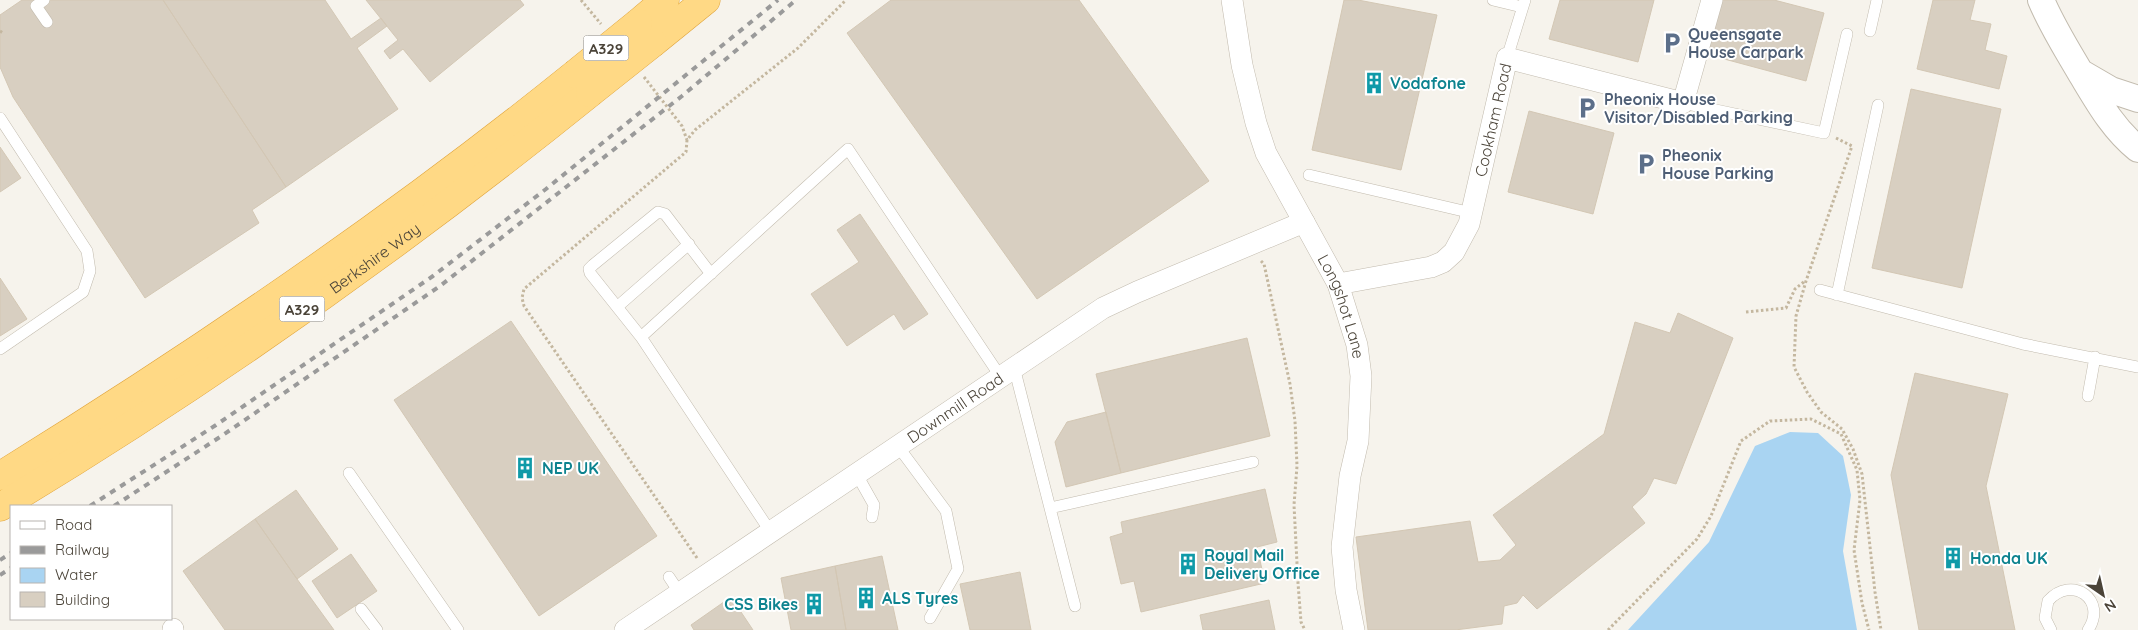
<svg xmlns="http://www.w3.org/2000/svg" width="2138" height="630" font-family="Quicksand,sans-serif">
<style>
.water{fill:#a9d4f2}
.building{fill:#d8cfc1;stroke:#d3c7b4}
.lines{fill:none;stroke-linecap:round;stroke-linejoin:round}
.service-casing{stroke:#c2bbae;stroke-width:12}
.minor-casing{stroke:#c2bbae;stroke-width:22}
.tertiary-casing{stroke:#c2bbae;stroke-width:28}
.trunk-casing{stroke:#e0a43c;stroke-width:29}
.path{stroke:#c4b79f;stroke-width:3;stroke-dasharray:2.5 2.5;stroke-linecap:butt}
.service{stroke:#fff;stroke-width:11}
.minor{stroke:#fff;stroke-width:21}
.tertiary{stroke:#fff;stroke-width:26}
.trunk{stroke:#ffd985;stroke-width:28}
.rail{stroke:#9a9a9a;stroke-width:4;stroke-dasharray:6 6;stroke-linecap:butt}
.trunk-bridge-casing{stroke:#e0a43c;stroke-width:29;stroke-linecap:butt}
.trunk-bridge{stroke:#ffd985;stroke-width:28}
.labels{text-anchor:middle;dominant-baseline:central;stroke-width:4;stroke-linejoin:round;paint-order:stroke}
.shield{fill:#fff;stroke:#817c74;stroke-width:1}
.shield-label{font-size:15px;font-weight:bold;fill:#4b4439}
.service-label{font-size:16px;font-weight:bold;fill:#4e5e75;stroke:#fff;text-anchor:start}
.culture-label{font-size:16px;font-weight:bold;fill:#0d838f;stroke:#fff;text-anchor:start}
.street-label{font-size:16px;fill:#4b4439;stroke:#fff}
</style>
<rect width="100%" height="100%" fill="#f6f3ec"/>
<path class="water" d="M1790,432L1818,433L1843,456L1851,495L1843,551L1857,630H1628L1709,542L1755,446Z"/>
<path class="building" d="M22,0H163L286,187L252,210L259,223L145,298L13,97L0,67V15Z
M163,0H325L351,39L381,18L387,26L357,48L398,109L286,187Z
M366,0H520L524,5L430,82L403,49L390,59L384,51L398,40Z
M891,0H1079L1209,181L1037,299L847,33Z
M1344,0H1358L1437,15L1401,170L1312,150Z
M1560,0H1654L1638,62L1549,39Z
M1716,0H1774L1824,13L1806,81L1702,53Z
M1933,0H1975L1970,20L1991,24L1985,50L2007,56L1999,89L1917,69Z
M1911,89L2001,109L1962,288L1872,268Z
M1529,111L1614,133L1593,214L1508,192Z
M0,147L21,178L0,192Z
M860,214L928,314L904,330L894,314L847,346L811,294L859,262L837,230Z
M0,278L27,319L0,336Z
M1678,313L1733,338L1676,484L1654,478L1646,494L1632,507L1645,523L1537,609L1523,595L1517,603L1504,606L1502,624L1455,630H1368L1356,537L1470,521L1478,562L1500,560L1516,545L1493,515L1604,434L1635,322L1670,333Z
M511,321L657,536L539,616L394,400Z
M1247,338L1270,436L1121,473L1096,374Z
M1915,373L2008,394L1986,486L2015,630H1919L1891,475Z
M1106,412L1121,473L1066,487L1055,442L1067,422Z
M1265,489L1277,542L1257,547L1265,583L1141,612L1134,581L1121,584L1110,537L1123,533L1121,522Z
M296,490L338,549L297,579L255,519Z
M255,519L297,579L334,630H225L183,571Z
M351,554L377,591L337,618L312,581Z
M882,556L898,630H846L835,566Z
M835,566L846,630H791L781,578Z
M1020,572L1031,630H970L960,584Z
M731,597L753,630H694L691,625Z
M1269,600L1275,630H1203L1200,615Z"/>
<g class="lines">
<g class="service-casing">
<path id="service" d="M44,0L36,6L47,22
M1493,0L1522,7
M1870,31L1877,0
M1507,58L1525,0
M1683,103L1824,133L1847,34
M0,118L87,251L90,271L83,292L0,349
M1309,175L1472,213
M1820,290L2023,344L2138,367
M1837,295L1878,105
M617,307L689,244
M641,337L590,273L589,269L593,265L658,212L665,214L711,274
M1014,367L1075,606
M2088,396L2095,357
M897,445L946,511L958,569L930,618
M349,473L458,630
M856,473L874,505L872,517
M1050,508L1253,462
M770,531L641,337L848,149L1000,376
M669,577L679,592
M361,609L377,630
M2051,630L2045,618L2048,601C2072,574 2108,600 2088,630"/>
</g>
<g class="minor-casing">
<g id="minor">
<path id="s1" d="M1232,0L1242,65L1256,123L1266,153L1338,284L1357,345L1361,376L1358,441L1350,476L1342,547L1346,590L1354,630"/>
<path id="s2" d="M1338,284L1431,267L1443,262L1454,252L1469,224L1507,58L1683,103L1712,0"/>
<path d="M173,629V630"/>
<path id="s3" d="M625,630L1103,308L1137,292L1304,222"/>
</g>
</g>
<g class="tertiary-casing">
<path id="tertiary" d="M2041,0C2052,26 2066,48 2080,72C2097,100 2112,128 2138,149
M2080,72L2111,90L2138,99"/>
</g>
<g class="trunk-casing">
<g id="trunk">
<path d="M638,23L665,0"/>
<path d="M653,43L706,0"/>
<path d="M0,476C199,353 393,221 575,74"/>
<path id="s4" d="M0,507C206,383 403,244 590,93"/>
</g>
</g>
<path class="path" d="M581,0L601,24
M0,31L3,33
M644,77L682,126L687,140
M1836,138L1852,146L1806,281L1796,316L1794,367L1807,392L1821,412L1842,429L1853,449L1862,474L1875,592L1881,630
M1261,261L1264,264L1290,384L1295,421L1297,466L1294,505L1298,583L1301,622L1305,630
M1746,312L1786,308L1795,289L1805,281
M697,558L524,306L522,298L524,289L686,152L687,140L695,130L798,48L846,0
M1608,630L1697,539L1711,516L1741,441L1770,421L1811,419L1841,434L1857,470L1860,500L1854,550L1862,603L1869,630"/>
<use href="#service" class="service"/>
<use href="#minor" class="minor"/>
<use href="#tertiary" class="tertiary"/>
<use href="#trunk" class="trunk"/>
<path class="rail" d="M90,506L216,425L433,276L546,189L778,0
M114,506L223,435L440,286L682,96L796,0
M0,560L11,553
M0,575L11,568"/>
<g class="trunk-bridge-casing">
<path id="trunk-bridge" d="M575,74L638,23
M590,93L653,43"/>
</g>
<use href="#trunk-bridge" class="trunk-bridge"/>
</g>
<defs>
<g id="parking-bare" transform="scale(1.725)"><path d="M-3.5-5.5H1a3.5 3.5 0 0 1 0 7H-1V5.5H-3.5ZM-1-3.4V-.6H.8a1.4 1.4 0 0 0 0-2.8Z" fill="#5c6f8a" stroke="#fff" stroke-width="2.5" paint-order="stroke"/></g>
<g id="building-bare" transform="scale(1.725)"><path d="M-4-6H4V6H1V3H-1V6H-4ZM-2.5-4.3h1.7v1.8h-1.7ZM.8-4.3h1.7v1.8H.8ZM-2.5-1h1.7V.8h-1.7ZM.8-1h1.7V.8H.8Z" fill="#0f9aa8" stroke="#fff" stroke-width="2.5" paint-order="stroke"/></g>
</defs>
<g fill-rule="evenodd">
<use href="#parking-bare" x="1672" y="43"/>
<use href="#building-bare" x="1374" y="83"/>
<use href="#parking-bare" x="1587" y="108"/>
<use href="#parking-bare" x="1646" y="164"/>
<use href="#building-bare" x="525" y="468"/>
<use href="#building-bare" x="1953" y="558"/>
<use href="#building-bare" x="1188" y="564"/>
<use href="#building-bare" x="866" y="598"/>
<use href="#building-bare" x="814" y="604"/>
</g>
<g class="labels">
<g class="shield">
<rect x="583.5" y="35.5" width="45" height="25" rx="4"/>
<rect x="279.5" y="296.5" width="45" height="25" rx="4"/>
</g>
<g class="shield-label">
<text x="606" y="48">A329</text>
<text x="302" y="309">A329</text>
</g>
<g class="service-label">
<text x="1688" y="34">Queensgate<tspan x="1688" dy="18">House Carpark</tspan></text>
<text x="1604" y="99">Pheonix House<tspan x="1604" dy="18">Visitor/Disabled Parking</tspan></text>
<text x="1662" y="155">Pheonix<tspan x="1662" dy="18">House Parking</tspan></text>
</g>
<g class="culture-label">
<text x="1390" y="83">Vodafone</text>
<text x="542" y="468">NEP UK</text>
<text x="1204" y="555">Royal Mail<tspan x="1204" dy="18">Delivery Office</tspan></text>
<text x="1970" y="558">Honda UK</text>
<text x="882" y="598">ALS Tyres</text>
<text x="798" y="604" text-anchor="end">CSS Bikes</text>
</g>
<g class="street-label">
<text stroke="none"><textPath href="#s2" startOffset="261">Cookham Road</textPath></text>
<text stroke="none"><textPath href="#s4" startOffset="450">Berkshire Way</textPath></text>
<text stroke="none"><textPath href="#s1" startOffset="329">Longshot Lane</textPath></text>
<text stroke="none"><textPath href="#s3" startOffset="398">Downmill Road</textPath></text>
</g>
</g>
<rect x="10" y="505" width="162" height="115" fill="#ffffff" stroke="#b7b4b0"/>
<rect x="20" y="521" width="25" height="8" fill="#ffffff" stroke="#b7b4b0"/>
<text x="55" y="530" font-size="15" fill="#4b4439">Road</text>
<rect x="20" y="546" width="25" height="8" fill="#9a9a9a" stroke="#b7b4b0"/>
<text x="55" y="555" font-size="15" fill="#4b4439">Railway</text>
<rect x="20" y="568" width="25" height="15" fill="#a9d4f2" stroke="#b7b4b0"/>
<text x="55" y="580" font-size="15" fill="#4b4439">Water</text>
<rect x="20" y="592" width="25" height="15" fill="#d8cfc1" stroke="#b7b4b0"/>
<text x="55" y="605" font-size="15" fill="#4b4439">Building</text>
<g transform="translate(2103 595) rotate(146)" stroke="#ffffff" stroke-width="4" paint-order="stroke">
<path d="M0-4L9 19L0 12L-9 19Z" fill="#4b4439"/>
<text y="-8" font-size="14" font-weight="bold" text-anchor="middle" fill="#4b4439">N</text>
</g>
</svg>
